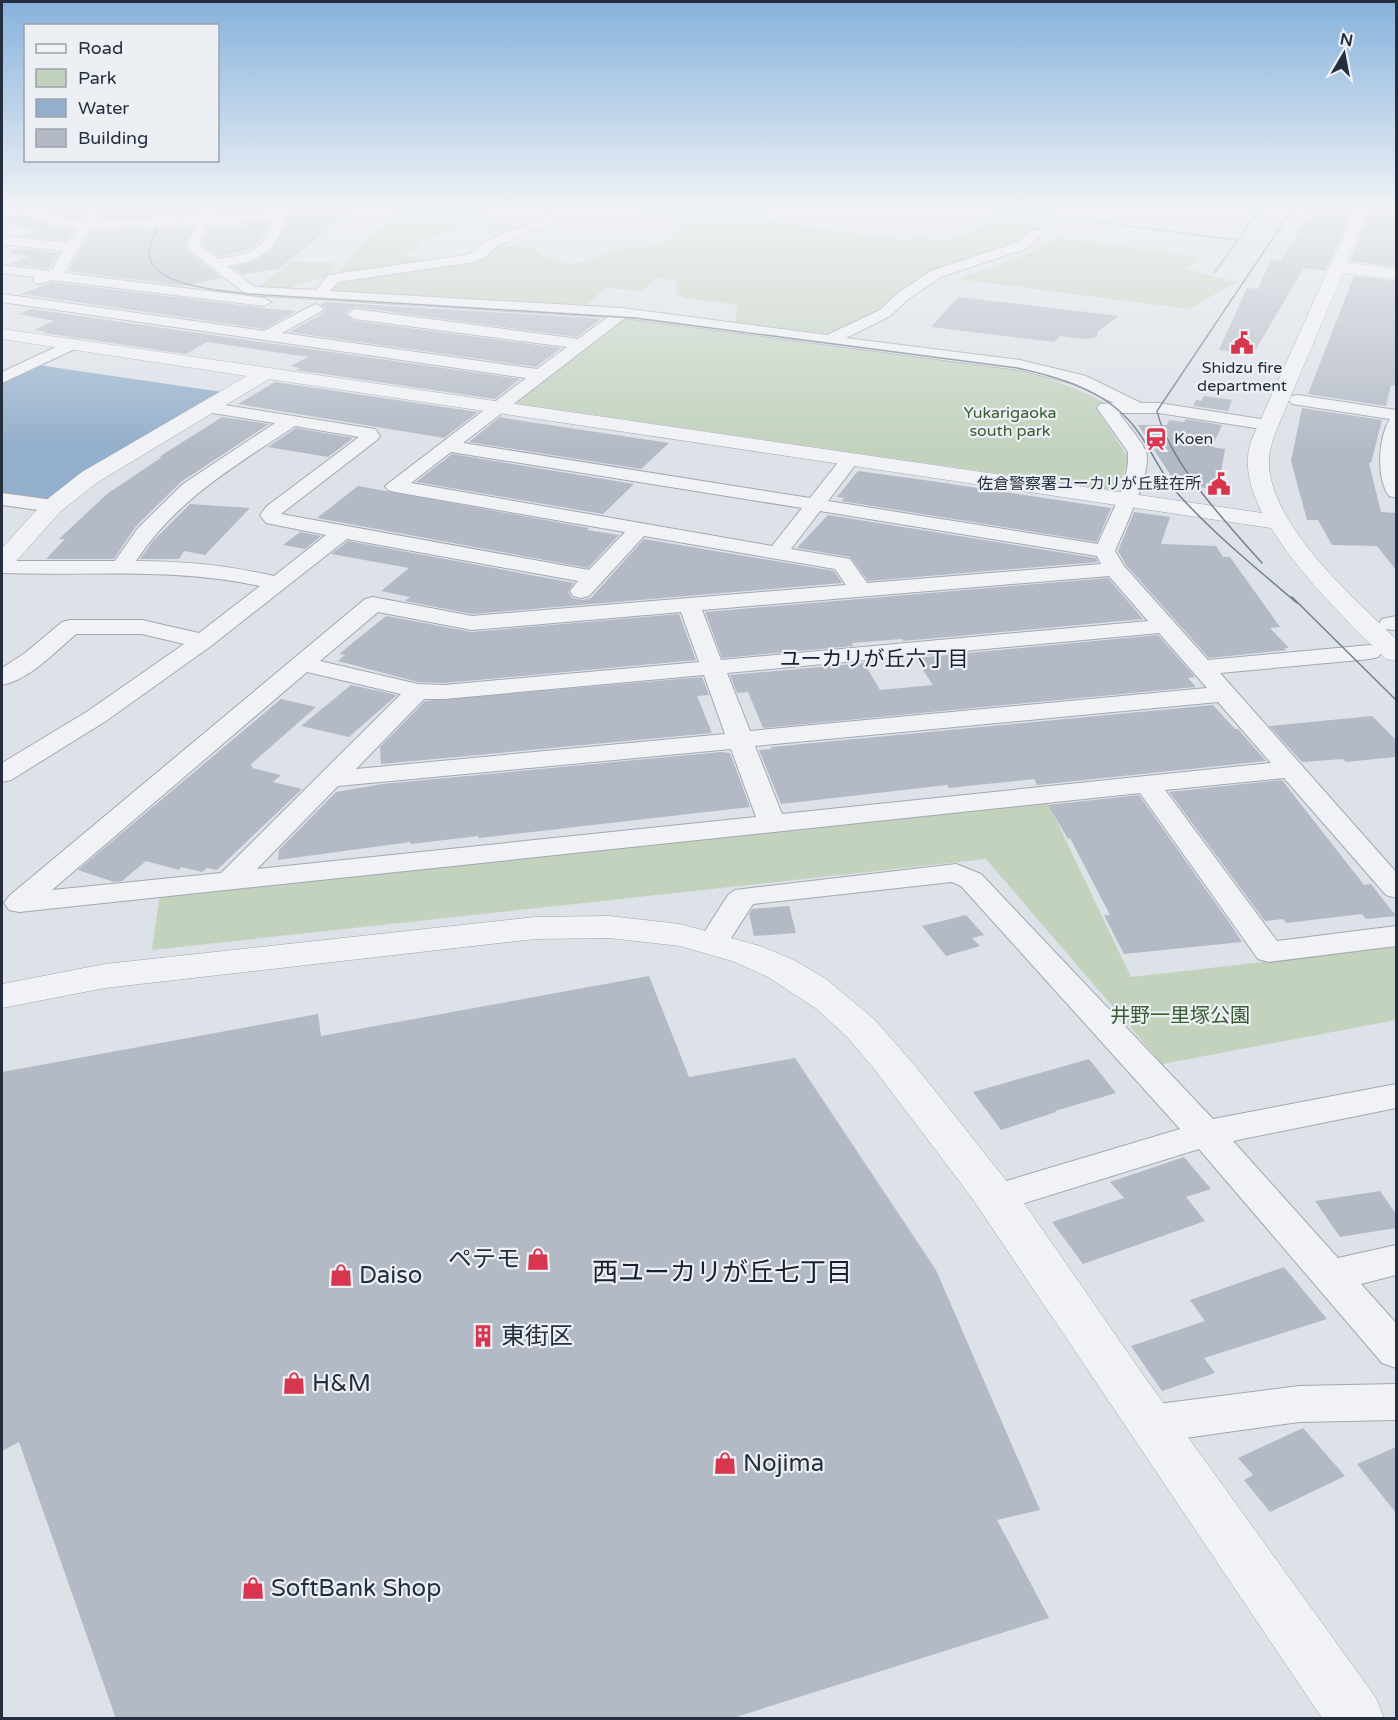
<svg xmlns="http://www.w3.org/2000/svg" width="1398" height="1720" font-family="'Varela Round','Noto Sans JP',sans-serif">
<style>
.green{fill:#c2d2bd}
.water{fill:#94afcb}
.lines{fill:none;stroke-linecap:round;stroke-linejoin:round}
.stream{fill:#94afcb;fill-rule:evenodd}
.building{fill:#b3bac5}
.pedestrian-casing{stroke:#a2a8b2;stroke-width:1}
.minor-casing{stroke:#a2a8b2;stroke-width:2}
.tertiary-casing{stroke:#a2a8b2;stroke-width:1}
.pedestrian{fill:#f0f2f6;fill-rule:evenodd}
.minor{fill:#f0f2f6;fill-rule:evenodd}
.tertiary{fill:#f0f2f6;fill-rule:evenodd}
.tram{stroke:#758093;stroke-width:1.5}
.pedestrian-bridge-casing{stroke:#a2a8b2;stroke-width:11;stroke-linecap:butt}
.pedestrian-bridge{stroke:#f0f2f6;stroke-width:10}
.labels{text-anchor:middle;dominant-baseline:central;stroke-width:4.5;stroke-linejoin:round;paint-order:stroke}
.far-poi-label{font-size:16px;fill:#252e3f;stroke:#ecf0f5}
.far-park-label{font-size:16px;fill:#395c31;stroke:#ecf0f5}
.park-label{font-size:20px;fill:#395c31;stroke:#ecf0f5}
.neighbourhood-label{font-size:21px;fill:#182030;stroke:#ecf0f5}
.near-poi-label{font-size:24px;fill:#252e3f;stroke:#ecf0f5;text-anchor:start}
.near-neighbourhood-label{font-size:26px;fill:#182030;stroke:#ecf0f5}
</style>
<rect width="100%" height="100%" fill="#dde1e8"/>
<path class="green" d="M403,208H482V221L524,228C506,236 487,226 467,226C450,227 433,237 418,244V249L401,255L435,260L335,276L363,243Z
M652,208H765L766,213L760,216L782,223L907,240L919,237L949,241L964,235L991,220L1000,208H1060L1022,243L944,269L879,311L828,336L735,324L738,305L687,298L676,294L677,281L658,278L641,291L606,288L584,307L328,291L336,280L412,270L492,248L508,246L534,248L542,257L572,265L620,249L658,246L679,231L677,218L640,214Z
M1057,238L1197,257L1187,269L1237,282L1189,309L958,279L1035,251Z
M291,262L336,263L327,278H319L289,288H258Z
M622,319H634L1015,370C1048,378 1079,388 1109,405L1095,406L1129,459L1117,490H1111L520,404L513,401Z
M1047,801L1131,977L1396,947V1020L1162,1064L986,859L152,950L160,893Z"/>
<path class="water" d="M38,365L222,392L53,501L2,494V382Z"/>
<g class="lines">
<path class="stream" d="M1258,208H1262L1215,274L1213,273L1235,241L1060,218L1062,217L1237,239Z"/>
</g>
<path class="building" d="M60,208H87L81,219L56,215L46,211Z
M104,208H200L196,216L174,217L169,215L146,218L98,219Z
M216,208H268V210H274L214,215Z
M319,208V210L351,211L280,268L242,275L232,267L254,261L271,251L282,234L291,209Z
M1314,208L1353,209L1325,271L1304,268L1253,354L1219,350L1247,288L1258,289L1271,259L1281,260Z
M1371,211L1396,213V267L1350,261Z
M24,214L47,226L73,230L67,241L21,236L37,230L2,223V219Z
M270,223L257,244L245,251L219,257L203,245L210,227Z
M192,226L184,248L222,278L183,286L68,271L92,230L145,228L151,230Z
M21,248L59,253L48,269L10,264L30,256L8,253Z
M1354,276L1396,281V386L1391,385L1386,406L1308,394Z
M52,282L264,308L296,311L264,329L21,294Z
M958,297L1119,316L1097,332V337L1085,339L1060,336L1054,342L931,327Z
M325,302L589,318L601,319L577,337L355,307L345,313L355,321L561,348L536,367L289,332L322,314L325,309L321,304Z
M31,309L520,379L495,399L296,370L300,368L291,366L308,357L207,342L186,354L44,333L47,332L34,330L54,321L19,314Z
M275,382L478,412L444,438L238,404Z
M1204,396L1232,400L1228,411L1193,406L1196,400L1201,401Z
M1302,408L1382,420L1371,463H1369L1381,512L1396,513V570L1377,546L1332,545L1318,520H1307L1291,461Z
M222,417L269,424L181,482L136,526L114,559H46L65,539H59L107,494L162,457H159Z
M500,417L516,420L669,443L641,469L469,442Z
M1186,419L1222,425L1212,447L1225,449L1218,489L1177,485L1138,425H1167L1169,420L1184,422Z
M296,428L353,438L328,457L268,447Z
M452,454L634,484L603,514L416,482Z
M858,471L924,480L1111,508L1097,542L841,501L844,498L837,497Z
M358,486L589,528L587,530L619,535L588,568L317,518Z
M190,504L250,508L205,555L184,551L179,559H140L154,540Z
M1134,512L1170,517L1161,544L1216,546L1223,557H1230L1280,627L1270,628L1289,648H1284L1286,650L1209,658L1126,565L1118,551Z
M828,515L1096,558L1098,562L868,581L850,557L797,548Z
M300,532L321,536L305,549L283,545Z
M644,539L834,571L842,583L472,614L405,601L410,597L381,591L409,568L331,554L348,541L574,583L568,592L572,598L582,600L591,598Z
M1108,578L1143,619L903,641L902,639L852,643L853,646L722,658L705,612Z
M679,614L696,660L444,683L418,682L338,661L345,655L339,654L386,616L472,632Z
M1158,635L1195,677L1188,678L1196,687L763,728L748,692L737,693L730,675L864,663L880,690L933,685L915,658Z
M702,677L709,695L697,696L712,733L381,764L380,747L425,701Z
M351,685L397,695L349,737L301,726Z
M281,699L316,707L250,765L253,766L252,768L281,775L273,782L302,789L217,870L207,868L202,872L181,867L179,870L146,861L122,881L114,882L78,870Z
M1213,705L1235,729H1238L1266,761L1037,785L1034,779L949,788L947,785L781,804L759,750L771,749V747Z
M1372,716L1396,740V757L1346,762L1343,759L1302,762L1269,726Z
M721,752L730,753L750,807L479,838L478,836L411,844L410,842L278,860L279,850L336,792L382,784Z
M1282,780L1364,885L1371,884L1396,916L1366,919L1362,914L1286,923L1283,919L1265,921L1169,792Z
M1139,795L1231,925L1242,942L1124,954L1104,915H1110L1070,838L1068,839L1048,805Z
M789,906L796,933L754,936L749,914L752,909Z
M966,915L984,935L972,938L980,946L946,956L922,926Z
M649,976L689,1077L795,1058L936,1270L1040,1510L997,1520L1049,1618L730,1719H116L19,1442L2,1451V1072L318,1014L321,1036Z
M1089,1059L1116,1093L1055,1111L1056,1112L1001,1130L973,1092Z
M1184,1157L1211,1189L1186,1197L1205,1221L1083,1264L1052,1222L1124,1198L1110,1182Z
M1380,1191L1396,1214V1228L1340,1237L1315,1201Z
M1284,1267L1327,1319L1204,1358L1215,1373L1162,1391L1131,1346L1205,1321L1190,1300Z
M1303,1428L1345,1476L1270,1512L1244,1480L1253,1475L1238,1458Z
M1396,1447V1513L1357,1464Z"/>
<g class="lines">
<g class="pedestrian-casing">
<path id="pedestrian" d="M203,218L206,219V223L169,225L164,222L169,219Z
M151,220L154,221V225L86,228L81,225L86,222Z"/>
</g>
<g class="minor-casing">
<path id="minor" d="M17,208H34L55,217L82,221L90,208H102L64,273L264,298L271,302L264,306L52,280L40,284L35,283L33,280L35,277L2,273V265L48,271L53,268L63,251L2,244V236L68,243L77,228L47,224Z
M202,208H214L211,217L275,213L277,208H289C277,249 270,258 227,266L255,287L316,290L328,275L466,255L475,251L486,241L567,208H584L496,247L485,257L474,262L338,282L330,291L622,308L827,335L880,310L897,294L931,271L1012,244L1021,240L1031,230H1041L1043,233L1031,246L1022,250L941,277L907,300L890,316L846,338L1020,360L1086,376L1141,403H1159L1274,421L1277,425L1274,429L1268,430L1159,413H1119C1127,425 1141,439 1146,452C1153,470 1123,531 1115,551L1124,566L1208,660L1370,645L1378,647L1382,652L1378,657L1370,659L1220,673L1396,872V898L1386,895L1284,778L1165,790L1277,941L1396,926V946L1269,962L1258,959L1140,793L19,912L9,910L4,903L9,896L365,599L373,597L472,616L846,585L835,569L644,536L589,596L581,598L573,596L570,591L578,581L347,539L211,646L106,721L11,780L2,782V763L88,711L184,644L142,634H76C55,652 29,680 2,685V668L25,653L62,622L70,620H142L199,633L260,586C173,567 89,576 2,573V561H115L138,528L183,484L275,423L200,411L197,407L200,403L206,402L375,429L380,436L377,440L281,514L589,570L625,532L395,492L388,490L385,486L526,378L2,302V294L264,331L315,304L320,306L323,309L320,312L282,333L537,369L567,347L355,319L347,314L355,309L578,339L608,317L251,295L246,294L186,247ZM273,221C262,253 249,254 218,259L200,246L208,225ZM625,318L1020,370L1074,384L1114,403L1100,404L1097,408L1128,452C1130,483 1109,516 1098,544L828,501L859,460L857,456H843L810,498L463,443ZM295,426L359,437L267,506L260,515L266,523L326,535L274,576C226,565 185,561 136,561C178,498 234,467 295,426ZM451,452L802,508L772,546L411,483ZM820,511L1097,556L1101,564L867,583L850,559L791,549ZM1109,576L1148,621L721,660L702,610ZM378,612L472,630L681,612L699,662L444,685L418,684L320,661ZM1159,633L1207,688L750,731L727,673ZM307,672L401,694L221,873L52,890ZM704,675L725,734L356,769L424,699H444ZM1218,702L1271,763L782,814L755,746ZM731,749L756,817L257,869L338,786Z
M73,339L79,341L81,344L79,347L2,383V372Z
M1298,395L1396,410V498L1389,496C1376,478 1378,438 1390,419L1292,404L1289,400L1292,396Z
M2,493L53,500L60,502L63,506L60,510L53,512L2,505Z
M1396,616V630L1382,629L1379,624L1382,619Z
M956,864L981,874L1213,1119L1396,1084V1108L1233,1141L1338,1258L1396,1245V1275L1361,1284L1396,1323V1368L1382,1363L1199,1149L996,1212L983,1208L978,1198L983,1188L1180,1129L961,886L952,882L753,904L724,949L713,952L702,949L698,942L728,895L735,890Z
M1396,1384V1420L1299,1422L1150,1443L1135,1437L1129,1424L1135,1411L1150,1405L1299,1386Z"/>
</g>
<g class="tertiary-casing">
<path id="tertiary" d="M1356,208H1370L1347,263L1396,269V279L1343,273L1276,431C1272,442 1268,454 1269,467C1274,528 1354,599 1396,639V661L1386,659C1344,618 1302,577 1271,528L269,379L98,482L61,511L11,567L2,569V548L45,501L82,472L247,376L2,339V329L1262,513C1251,489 1243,467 1251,441Z
M609,916L680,924L760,946L794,960L826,979L875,1020L916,1067L1024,1203L1146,1379L1376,1698L1384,1718H1322L972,1198L875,1070L848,1038L817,1009L768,977L735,962L680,946L609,938L535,939L105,988L2,1008V984L105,964L535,917Z"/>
</g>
<use href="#pedestrian" class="pedestrian"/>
<use href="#minor" class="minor"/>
<use href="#tertiary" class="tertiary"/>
<path class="tram" d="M168,208C162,221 150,237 149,251C146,286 225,291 249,294L635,318L1017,368C1063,378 1111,392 1139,433C1153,453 1162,476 1179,495C1214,534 1256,568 1297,603
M1262,563C1227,524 1169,462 1157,411L1293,208
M1292,597L1396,700"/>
<g class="pedestrian-bridge-casing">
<path id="pedestrian-bridge" d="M151,223L169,222"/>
</g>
<use href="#pedestrian-bridge" class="pedestrian-bridge"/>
</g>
<linearGradient id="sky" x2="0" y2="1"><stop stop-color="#86b2dc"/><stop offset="0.46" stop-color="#f0f2f5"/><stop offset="1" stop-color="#f0f2f5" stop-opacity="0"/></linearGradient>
<rect width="1398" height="449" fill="url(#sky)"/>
<defs>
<g id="civic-bare" transform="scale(1.8)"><path d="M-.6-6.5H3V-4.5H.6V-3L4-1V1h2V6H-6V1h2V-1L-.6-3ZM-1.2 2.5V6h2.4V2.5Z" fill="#d8364e" stroke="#ecf0f5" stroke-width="2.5" paint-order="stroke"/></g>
<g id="station-bare" transform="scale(1.8)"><path d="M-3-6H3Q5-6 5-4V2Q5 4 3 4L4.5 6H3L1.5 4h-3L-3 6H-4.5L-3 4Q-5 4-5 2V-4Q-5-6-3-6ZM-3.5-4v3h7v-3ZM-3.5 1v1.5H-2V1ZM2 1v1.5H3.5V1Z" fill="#d8364e" stroke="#ecf0f5" stroke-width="2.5" paint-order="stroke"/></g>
<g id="shop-bare" transform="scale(1.8)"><path d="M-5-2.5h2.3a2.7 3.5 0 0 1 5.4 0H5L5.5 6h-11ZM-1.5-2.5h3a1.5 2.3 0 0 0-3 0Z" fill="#d8364e" stroke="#ecf0f5" stroke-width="2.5" paint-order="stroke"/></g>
<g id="building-bare" transform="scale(1.8)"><path d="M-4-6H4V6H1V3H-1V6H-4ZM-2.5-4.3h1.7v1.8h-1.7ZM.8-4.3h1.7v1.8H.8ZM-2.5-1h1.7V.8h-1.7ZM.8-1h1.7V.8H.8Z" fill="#d8364e" stroke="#ecf0f5" stroke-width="2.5" paint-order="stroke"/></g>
</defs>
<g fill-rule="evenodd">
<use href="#civic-bare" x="1242" y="343"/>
<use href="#station-bare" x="1156" y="439"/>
<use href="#civic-bare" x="1219" y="484"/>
<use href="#shop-bare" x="538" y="1259"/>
<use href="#shop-bare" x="341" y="1275"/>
<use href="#building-bare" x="483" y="1336"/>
<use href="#shop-bare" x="294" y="1383"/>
<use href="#shop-bare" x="725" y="1463"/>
<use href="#shop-bare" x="253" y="1588"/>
</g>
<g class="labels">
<g class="far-poi-label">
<text x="1242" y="368">Shidzu fire<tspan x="1242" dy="18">department</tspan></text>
<text x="1174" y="439" text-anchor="start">Koen</text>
<text x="1201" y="484" text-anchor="end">佐倉警察署ユーカリが丘駐在所</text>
</g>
<g class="far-park-label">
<text x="1010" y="413">Yukarigaoka<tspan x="1010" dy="18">south park</tspan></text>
</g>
<g class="park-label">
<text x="1180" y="1016">井野一里塚公園</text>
</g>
<g class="neighbourhood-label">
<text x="874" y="659">ユーカリが丘六丁目</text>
</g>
<g class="near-poi-label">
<text x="520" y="1259" text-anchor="end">ペテモ</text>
<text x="359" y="1275">Daiso</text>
<text x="501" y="1336">東街区</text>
<text x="312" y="1383">H&amp;M</text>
<text x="743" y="1463">Nojima</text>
<text x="271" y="1588">SoftBank Shop</text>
</g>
<g class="near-neighbourhood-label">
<text x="722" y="1272">西ユーカリが丘七丁目</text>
</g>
</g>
<rect width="1398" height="1720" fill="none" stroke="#252e3f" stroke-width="6"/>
<rect x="24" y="24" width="195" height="138" fill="#ecf0f5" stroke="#9ca2ac" stroke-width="1.5"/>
<rect x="36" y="44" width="30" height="9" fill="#f0f2f6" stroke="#9ca2ac" stroke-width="1.5"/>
<text x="78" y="54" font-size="18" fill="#252e3f">Road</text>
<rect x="36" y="69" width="30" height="18" fill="#c2d2bd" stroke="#9ca2ac" stroke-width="1.5"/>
<text x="78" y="84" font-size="18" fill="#252e3f">Park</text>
<rect x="36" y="99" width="30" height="18" fill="#94afcb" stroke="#9ca2ac" stroke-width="1.5"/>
<text x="78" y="114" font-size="18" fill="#252e3f">Water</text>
<rect x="36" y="129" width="30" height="18" fill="#b3bac5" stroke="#9ca2ac" stroke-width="1.5"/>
<text x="78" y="144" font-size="18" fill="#252e3f">Building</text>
<g transform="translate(1344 54) rotate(10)" stroke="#ecf0f5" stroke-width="4.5" paint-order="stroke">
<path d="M0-4.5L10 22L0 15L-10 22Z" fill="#252e3f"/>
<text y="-9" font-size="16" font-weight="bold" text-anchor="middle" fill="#252e3f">N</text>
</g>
</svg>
